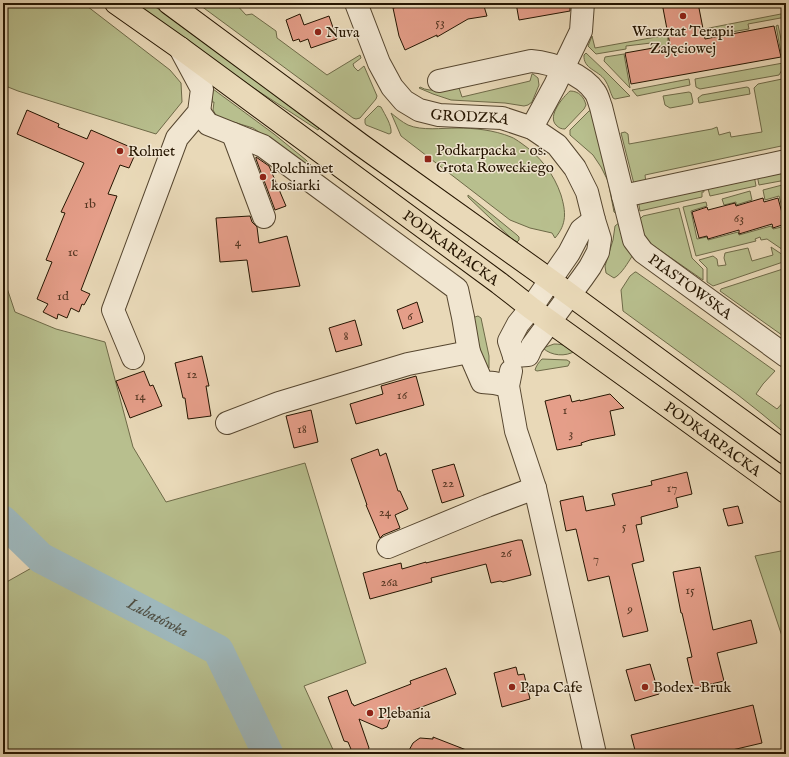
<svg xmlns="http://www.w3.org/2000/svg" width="789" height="757" font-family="'IM FELL English',serif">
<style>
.green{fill:#b8bf8e;stroke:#6e6a48}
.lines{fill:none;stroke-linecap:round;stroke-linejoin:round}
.river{stroke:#9eb7bb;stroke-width:31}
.building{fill:#e59e89;stroke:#251501}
.minor-casing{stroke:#56462f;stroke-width:24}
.major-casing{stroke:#251501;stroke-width:24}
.minor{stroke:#f1e6d1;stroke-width:22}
.major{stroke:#e9d9b8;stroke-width:22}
.poi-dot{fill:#8f2418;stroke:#f1e6d1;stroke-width:1.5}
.labels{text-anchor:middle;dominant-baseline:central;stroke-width:3;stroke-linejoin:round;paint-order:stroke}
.number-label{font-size:13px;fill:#553723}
.poi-label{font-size:15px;fill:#251501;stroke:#f1e6d1;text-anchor:start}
.street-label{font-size:15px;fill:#251501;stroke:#f1e6d1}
.water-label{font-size:16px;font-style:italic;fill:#4f4e42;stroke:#f1e6d1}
</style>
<rect width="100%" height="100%" fill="#e9d9b8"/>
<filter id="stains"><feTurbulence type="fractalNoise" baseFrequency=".005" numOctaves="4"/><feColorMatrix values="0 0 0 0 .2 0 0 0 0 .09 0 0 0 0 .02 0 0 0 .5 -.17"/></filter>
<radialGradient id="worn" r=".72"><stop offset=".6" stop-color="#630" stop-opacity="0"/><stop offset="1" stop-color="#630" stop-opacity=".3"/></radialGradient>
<path class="green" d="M3,3H83L170,70L181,83L182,102L156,134L18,91L3,85Z
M135,3H150L320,127L318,130L252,87Z
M197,3H235L246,15L252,14L276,31L277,38L327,75L360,55L361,58L353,64L354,67L358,71L364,66L377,96L376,99L360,118L356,119L353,118Z
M786,13V17L748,24L749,29L702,37L701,31L704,29Z
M778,25L786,63L779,75L700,89L696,87L695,79L783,63L776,26Z
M667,35L669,45L652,48L651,43L626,46V49L596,54L588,46L592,36L595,48Z
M586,53L606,72L630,96L615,99L613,98C610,92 609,86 605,80C598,70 583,69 584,55Z
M624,54L630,88L604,61L605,57Z
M786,72V145L645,175L646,183L634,184L621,133L625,132L628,134L629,144L712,129L717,127L719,135L730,132L731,137L762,132L754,88L758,84L782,79Z
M532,74H533L538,78L539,85L532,102L528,105L524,106L505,103L451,100L433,94L419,88L420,87C432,94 446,87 458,85L462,97L530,81Z
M689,79L690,85L637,96L632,90Z
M747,87L749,88L750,94L699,103L698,98L702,95Z
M213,89L274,134L306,160L321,175L317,173L274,142L253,128L217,117L213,110L214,102H212Z
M570,91C579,91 584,97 586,105L584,109L565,129C561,129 559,128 556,125C547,116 563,97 570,91Z
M689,92L691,93L693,102L692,104L670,108L665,105L663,96Z
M378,106L381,107C385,115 392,125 391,133L389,134L366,125L365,123V119Z
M593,110L617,214L614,212L608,181L601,167L593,155L570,135V130L589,111Z
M391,113C396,117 402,122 408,125C422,131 442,128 457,128C474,128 494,130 511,137C514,138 518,141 521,143C540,156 554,174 561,195C566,212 567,224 555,238L552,233L530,228L510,220L401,136Z
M782,172L786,175V180L759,185L757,175Z
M754,175L756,186L710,196L707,185Z
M786,184V222L779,196L765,200L763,190Z
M703,186L704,192H702V197L640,211L638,200Z
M750,191L752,200L736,205V202L724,205L722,199Z
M468,195L517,235L519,237V240L517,242L512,239L468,197Z
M706,202L707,206L691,211L697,239L707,237L708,240L738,232L739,235L771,226L773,229L786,226V252L767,239L761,240L760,237L755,239L756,241L696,256L683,207Z
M679,208L692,258L703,269V280L651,244L644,235L640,219L643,216Z
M620,222L633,255C628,262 622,274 614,278L606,273L605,266L613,240L615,226Z
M771,247L786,257V260H784L783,262L713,286L707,282V268L699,260L713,256L717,259L718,266L726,265L724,258L725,253L748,248L752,261L773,255Z
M786,268V276L783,286L786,300V338L720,291L721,289Z
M635,272H636L653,284L775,371L763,384L756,394L777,409L786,399V434L762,414L738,395L623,311L621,290L630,276Z
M3,276L15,312L56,329L105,342L133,447L166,502L305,463L366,663L304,686L335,754H3V584L35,566L3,535Z
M478,316L481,318L489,356V368L484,365L472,318Z
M554,344C563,344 568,346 575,351C566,357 551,356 543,348Z
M542,359L567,360L570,362L568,366L537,371L535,370C536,366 539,362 542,359Z
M786,550V648L755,556Z"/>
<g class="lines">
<path class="river" id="s1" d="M3,521L41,558L218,650L268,754"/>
</g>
<path class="building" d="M419,3H483L487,16L468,19L437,37V35L405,50L399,36L393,8Z
M516,3H570V11L519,20Z
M662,3H698L705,39L774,26L781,57L631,84L625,53L670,45Z
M300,14L304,25L329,16L337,39L311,48L308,39L300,42L299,39L293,41L286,20Z
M27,110L59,124L58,127L87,139L91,130L137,150L129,168L120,165L108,194L117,196L81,290L90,294L84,305L82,304L79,312L71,308L67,318L58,314L57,319L43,312L48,304L37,299L52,262L46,260L65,213L61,212L84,163L17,134Z
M256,157L269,166L286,206L275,210L256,159Z
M763,198L764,202L778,198L785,224L773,228L772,224L739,234V230L708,239L707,236L699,238L692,212L707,207L708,210L735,203L736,206Z
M250,216L252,222L257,227L259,243L287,236L300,286L252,292L247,260L220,262L216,218Z
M417,302L423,322L403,329L397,310Z
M355,320L362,345L336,352L329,328Z
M202,356L209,386H206L211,416L188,419L185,398H183L175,363Z
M144,371L150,386L153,385L162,406L130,418L116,381Z
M416,376L424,405L356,424L350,404L383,394L381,386Z
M610,394L624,408L610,411L615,435L590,440L581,443L582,445L557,450L545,401L570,395L572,402L580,400V401Z
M311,410L318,442L294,448L286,416Z
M378,449L380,456L386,453L398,491H400L408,509L395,515L400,528L383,535L380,538L366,505H367L351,459Z
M454,464L464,496L442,503L432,470Z
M687,472L692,494L676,498L678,507L641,517L642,524L636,525L644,561L632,564L648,631L623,637L609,576L588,581L576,529L566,531L560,501L583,496L586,511L615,505L612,494L652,485L651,481Z
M738,506L743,523L728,526L723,509Z
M518,540H522L531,575L503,582L500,581L491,583L486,564L431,578L432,582L370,599L363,573L401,563L402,569L426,562V563Z
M700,567L713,630L751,620L757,643L717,653L724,681L694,688L687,658L692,657L682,613H681L673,572Z
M650,664L659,694L635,701L626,670Z
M516,667L518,675L524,674L530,699L502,707L494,673Z
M446,668L456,694L390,719L387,727L382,729L359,719L369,748L366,754H353L348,742L344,741L328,697L347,690L352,704H353L354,706L411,684L410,681Z
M753,705L762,743L715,754H636L631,735Z
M433,737L474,753V754H407L413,743L417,740L420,738L433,739Z"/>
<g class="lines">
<g class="minor-casing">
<g id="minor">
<path id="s2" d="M356,3L379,63L392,87L404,101L419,110L439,115L502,118L532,128L557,145L575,168L587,192L594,220L600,239L598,252L590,267L583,277L532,346L528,355L514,356"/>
<path id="s3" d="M439,81L531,61C553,63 583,74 595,92C598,96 599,102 601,107L634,240L643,252L786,356"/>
<path d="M199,112L208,124L263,146L457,289L463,317L469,352L482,382L494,383L508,386"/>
<path d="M532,128L536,120L555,85L581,31L583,3"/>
<path d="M233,134L264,217"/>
<path d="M623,196L786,161"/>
<path d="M514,356L509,341L518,324L531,308L569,253L581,230L594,220"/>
<path d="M133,358L113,310L177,138L199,112L202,89L180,48"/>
<path d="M511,371L508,386L516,431L535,488L595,754"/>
<path d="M227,423L279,403L408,364L469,352"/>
<path d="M388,547L487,506L535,488"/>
</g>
</g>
<g class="major-casing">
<g id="major">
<path id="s4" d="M116,3L180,48L499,283L531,308L673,410L786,492"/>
<path d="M169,3L361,145L550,280L786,453"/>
</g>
</g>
<use href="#minor" class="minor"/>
<use href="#major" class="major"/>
</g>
<g class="poi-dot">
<circle cx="683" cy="16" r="4"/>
<circle cx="318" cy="32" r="4"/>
<circle cx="120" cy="151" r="4"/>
<rect x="424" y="155" width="8" height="8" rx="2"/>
<circle cx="263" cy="177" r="4"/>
<circle cx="512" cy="687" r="4"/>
<circle cx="645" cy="687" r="4"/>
<circle cx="370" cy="713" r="4"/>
</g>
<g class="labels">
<g class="number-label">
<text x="440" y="22">53</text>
<text x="90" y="204">1b</text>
<text x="739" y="218">63</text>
<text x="238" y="242">4</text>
<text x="73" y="252">1c</text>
<text x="63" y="296">1d</text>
<text x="410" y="316">6</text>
<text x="346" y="336">8</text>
<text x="192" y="374">12</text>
<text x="402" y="395">16</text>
<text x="140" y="396">14</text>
<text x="565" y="410">1</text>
<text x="302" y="429">18</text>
<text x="571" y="433">3</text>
<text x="448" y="483">22</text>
<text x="672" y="488">17</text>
<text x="385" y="512">24</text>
<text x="624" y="526">5</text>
<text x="506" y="553">26</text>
<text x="596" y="559">7</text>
<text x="389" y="582">26a</text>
<text x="690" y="590">15</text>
<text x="630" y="609">9</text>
</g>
<g class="poi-label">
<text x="683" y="31" text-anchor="middle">Warsztat Terapii<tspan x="683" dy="17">Zajęciowej</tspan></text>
<text x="326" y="32">Nuva</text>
<text x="436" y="150">Podkarpacka - os.<tspan x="436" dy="17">Grota Roweckiego</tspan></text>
<text x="128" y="151">Rolmet</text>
<text x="271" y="168">Polchimet<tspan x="271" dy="17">kosiarki</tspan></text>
<text x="520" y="687">Papa Cafe</text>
<text x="653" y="687">Bodex-Bruk</text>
<text x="378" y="713">Plebania</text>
</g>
<g class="street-label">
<text stroke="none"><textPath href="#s2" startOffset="179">GRODZKA</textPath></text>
<text stroke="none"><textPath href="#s4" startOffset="415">PODKARPACKA</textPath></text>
<text stroke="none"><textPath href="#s3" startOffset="394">PIASTOWSKA</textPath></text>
<text stroke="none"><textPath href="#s4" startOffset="739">PODKARPACKA</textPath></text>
</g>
<g class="water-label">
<text stroke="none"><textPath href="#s1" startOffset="184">Lubatówka</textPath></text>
</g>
</g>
<rect width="789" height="757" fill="none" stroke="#e9d9b8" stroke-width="16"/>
<rect x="4" y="4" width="781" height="749" fill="none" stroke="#251501" stroke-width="2"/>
<rect x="8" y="8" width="773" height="741" fill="none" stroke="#251501"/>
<rect width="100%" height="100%" filter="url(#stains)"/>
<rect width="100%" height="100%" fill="url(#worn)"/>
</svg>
